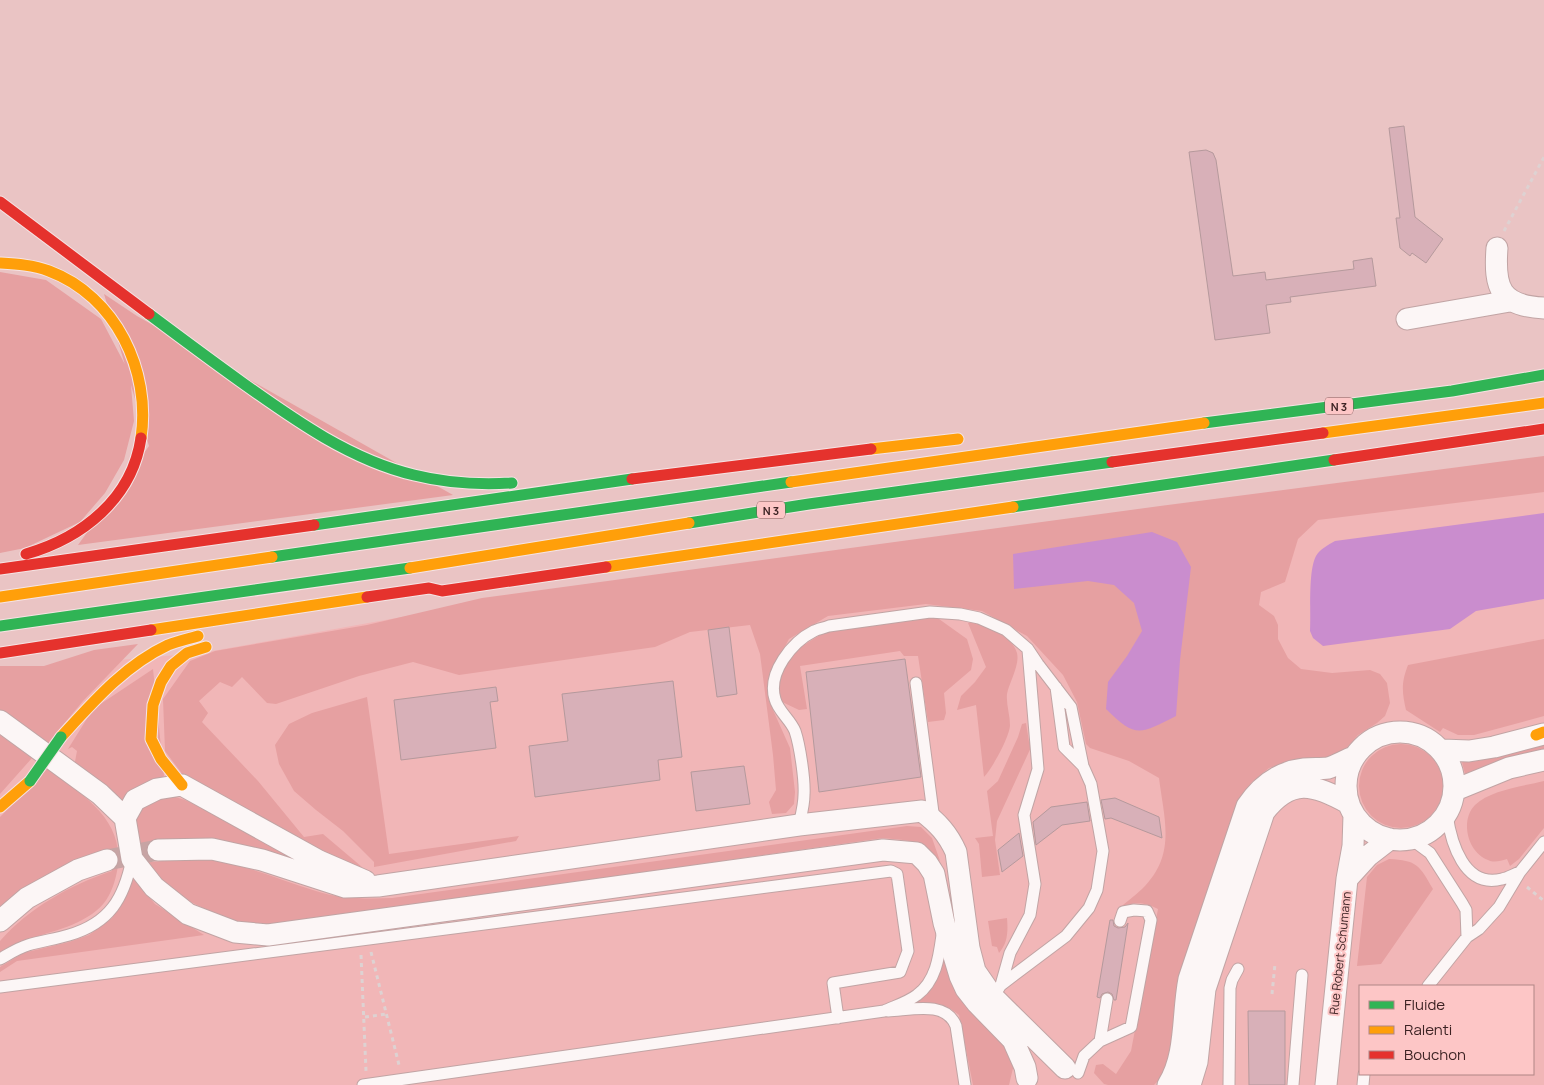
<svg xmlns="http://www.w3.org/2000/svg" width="1544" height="1085" font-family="Manrope,sans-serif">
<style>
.built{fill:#f1b6b7;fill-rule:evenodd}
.green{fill:#e6a0a1}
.water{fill:#ca8dce}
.building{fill:#d8b0b8;stroke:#b5999c}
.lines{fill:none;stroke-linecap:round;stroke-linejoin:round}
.street-tunnel{stroke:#c7a4a4;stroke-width:21;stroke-dasharray:21 11;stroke-linecap:butt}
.lane-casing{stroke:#c1a4a4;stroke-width:13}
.street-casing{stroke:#c1a4a4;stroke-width:23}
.fast-casing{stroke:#f6e4e4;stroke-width:13}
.slow-casing{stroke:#f6e4e4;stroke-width:13}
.jam-casing{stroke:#f6e4e4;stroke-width:13}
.path{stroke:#ded2d2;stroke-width:3;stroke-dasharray:4 4;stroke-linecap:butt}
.lane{stroke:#fcf6f6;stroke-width:11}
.street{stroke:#fcf6f6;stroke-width:21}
.fast{stroke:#30b455;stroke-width:11}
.slow{stroke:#ff9f0a;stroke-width:11}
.jam{stroke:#e5322d;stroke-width:11}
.fast-bridge-casing{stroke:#f6e4e4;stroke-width:13;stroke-linecap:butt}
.fast-bridge{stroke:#30b455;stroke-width:11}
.labels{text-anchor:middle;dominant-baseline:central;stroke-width:4;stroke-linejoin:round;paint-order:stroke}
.shield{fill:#fdc6c6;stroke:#775455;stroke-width:1}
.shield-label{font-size:11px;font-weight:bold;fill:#3d2324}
.street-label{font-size:12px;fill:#3d2324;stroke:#fdc6c6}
</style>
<rect width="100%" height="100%" fill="#eac4c4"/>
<path class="built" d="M1544,457V1085H0V670L201,653L452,608ZM1360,986H1533V1074H1360Z"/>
<path class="green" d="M0,272L46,280L101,319L130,374L134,421L124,460L105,493L80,522L25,548L0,553Z
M104,294L137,316L453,495L78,545L149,446Z
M1544,456V492L1318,520L1298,539L1285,582L1261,592L1259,605L1274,616L1278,625V639L1288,658L1301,669L1332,673L1370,670L1380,674L1387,683L1390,703L1385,716L1377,723L1358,735L1344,751L1329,759H1296L1269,768L1252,782L1240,799L1164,1074L1154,1085H1108L1104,1084L1094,1073L1096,1065L1103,1064L1116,1074L1131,1051L1158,909C1140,901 1135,902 1118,909C1126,902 1135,896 1142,889C1177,855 1164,819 1159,778L1129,761L1090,748L1086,744L1077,702L1063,675L1027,636L982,611L926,604L828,616L789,639L768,679L773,710L790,748L795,792L794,804L786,813L772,814L769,802L776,790L773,755L760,654L750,625L690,632L655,647L459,675L413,662L359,676L276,704L267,703L242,677L232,687L220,682L199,701L208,713L202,722L258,781L304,837L323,834L362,867L339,863L186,779L165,751L163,699L190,661L215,651L367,625L482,598L1160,506Z
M931,616L939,619L967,639L973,659L971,670L944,693L946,713L944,720L928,722L918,656H904L900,651L800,666L807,709L799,710L778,700L780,675L796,650L823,633Z
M975,621C989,629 1012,635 1017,653C1020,665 1009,683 1007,694C1006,704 1010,715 1010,725C1010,736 992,769 984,777L976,705L957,710L961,696L975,682L986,667L968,623Z
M1544,639V716L1474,735H1458L1443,728L1440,732L1406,710C1402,692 1401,683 1408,665Z
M138,644L83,701L48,743L0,715V666H44L94,650Z
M153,669L164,776L121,808L74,767L77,751L72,747L68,749L93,709Z
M367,697L389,854L519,836L516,841L374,867V862L343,831L316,810L294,791L279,764L275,745L289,724L312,713Z
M1026,723L1029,742L1033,743L997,821L995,840L1000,875L982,877L979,844L975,838L993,836L987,791L998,781L1018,737L1022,724Z
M0,735L32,758L0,794Z
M1544,743V749L1486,766L1465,774L1462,762L1478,761Z
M1359 786a42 42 0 1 1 84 0a42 42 0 1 1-84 0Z
M47,769C85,796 129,822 116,876C111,897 102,910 82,920C56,934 28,935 0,952V941C29,908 70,885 112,871L108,851L0,910V817Z
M1544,781V828L1519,859L1510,866L1507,859C1500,861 1494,863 1488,860C1467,852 1460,820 1475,805C1490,790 1524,786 1544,781Z
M166,794L185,800L212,813L315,867L164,841L149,844L152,862C174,860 196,858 217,861C252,867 283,881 316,891C340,899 366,899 392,898L907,826L921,827L932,838L940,861C918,839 912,841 883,838L274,925H246L203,908L183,898L166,885L148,862L133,829L134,812Z
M1389,859C1417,860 1420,866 1433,889L1381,964L1357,966L1367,877L1377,865Z
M132,877L155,904L204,935L17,961L0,972V967L23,953L69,942L89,935L112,918L130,887Z
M1007,918C1008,931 1008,943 999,953L997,947L992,946L988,921Z
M944,956L1010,1043L1014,1064L1009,1085H973L959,1015C939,999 929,1003 905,1008Z"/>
<path class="water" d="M1544,513V599L1476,611L1450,629L1323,646L1313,638L1310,631C1311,612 1308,571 1316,556C1320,549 1328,545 1335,541Z
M1152,532L1177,542L1191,567L1180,660L1176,716C1140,734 1136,739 1106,709L1108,682L1127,656L1142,631L1134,603L1114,585L1088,581L1014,589L1013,554Z"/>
<path class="building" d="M1404,126L1415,217L1443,239L1426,263L1412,253L1410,256L1400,248L1396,218H1400L1389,128Z
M1206,150L1213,153L1216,160L1233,276L1265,272L1266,280L1354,269L1353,261L1372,258L1376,286L1290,297L1291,302L1266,305L1270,333L1215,340L1189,152Z
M729,627L737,694L717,697L708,630Z
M905,659L921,777L819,792L806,672Z
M673,681L682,757L658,760L660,780L535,797L529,746L568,741L562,694Z
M496,687L498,701L490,702L496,748L401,760L394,700Z
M744,766L750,804L696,811L691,772Z
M1115,798L1159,817L1162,838L1111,818L1105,819L1101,800Z
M1087,802L1090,821L1062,825L1036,845L1033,822L1051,807Z
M1019,833L1023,856L1002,872L998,850Z
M1110,920H1113L1114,926L1118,928L1125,927L1128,923L1116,1000H1114L1112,994L1108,992L1102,994L1100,998L1097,997Z
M1248,1011H1285V1085H1249Z"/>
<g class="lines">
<path class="street-tunnel" d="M107,860L158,850"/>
<g class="lane-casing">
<path id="lane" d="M916,683L934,820
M1056,687L1064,747L1083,766
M1447,815C1451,842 1464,889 1502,879C1508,878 1514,874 1520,872
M799,825C801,816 804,805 804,795C805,780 800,746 795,731C790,719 778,711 775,699C767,673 792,642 814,631C818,629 824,628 829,626L930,612L960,614L979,618L1006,630L1028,649L1038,664L1071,707L1083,766L1091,784L1103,851L1097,890L1089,908L1066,936L1001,985L993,997
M1411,839L1430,853L1462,903L1466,910L1467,937
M0,959C9,954 18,948 28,945C41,941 56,939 69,935C110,923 124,898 132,859
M1001,985L1010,953L1030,915L1035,884L1024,815L1038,769L1028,650
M1428,986L1467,937L1479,929L1499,907L1520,872L1544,842
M0,987L891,871L897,874L908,951L900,972L833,983L838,1018
M888,1011C911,1010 946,1000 956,1026L965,1085
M1100,1041L1107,999
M1078,1073L1084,1056L1100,1041L1131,1027L1151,920L1147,911L1134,910L1123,912L1120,921
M363,1085L884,1011C895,1006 908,1002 917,995C936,981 939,957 942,935
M1229,1085L1230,988L1232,980L1238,969
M1293,1085L1302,975
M1363,1085L1364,1074"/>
</g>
<g class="street-casing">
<path id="street" d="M1497,248C1494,288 1500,306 1544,308
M1407,319L1510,301
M0,721L100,794L125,818L132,859L154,887L188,914L235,932L268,935L883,850L917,853L927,863L934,874L944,923L960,976L966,989L977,1003L1013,1040L1025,1067L1027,1078
M1346 786a54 54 0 1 1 108 0a54 54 0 1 1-108 0Z
M1442,750L1469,751L1494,747L1544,734
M1455,790L1509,768L1544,760
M125,818L135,800L157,789L182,785L319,861L365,881
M158,850L212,849L262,860L345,887L378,886L799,825L922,811C938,823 948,834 956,852L969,948L975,971L993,997L1065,1068
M1347,879L1368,856L1390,839
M0,921L27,898L78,870L107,860
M1168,1085C1187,1055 1182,1014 1189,979L1247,806C1261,785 1278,772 1304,769C1312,768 1320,769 1328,768C1336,766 1345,760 1354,757
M1190,1085L1197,1062L1205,989L1264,812C1291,777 1314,784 1348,803
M1326,1085L1347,879L1353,846L1354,815"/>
</g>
<g class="fast-casing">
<path id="fast" d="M149,314C181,338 212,361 244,384C296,421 351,460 414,475C446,483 479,485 512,483
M1204,423L1452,391L1544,375
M1013,507L1334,460
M689,523L809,504L1112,462
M314,525L632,479
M272,557L791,482
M0,626L410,568"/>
</g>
<g class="slow-casing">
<path id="slow" d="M0,263C16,264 33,265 49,271C116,296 151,371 141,438
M1323,433L1544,403
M871,449L958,439
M791,482L1204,423
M606,567L1013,507
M410,568L689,523
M0,597L272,557
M151,630L367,597
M1536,735L1544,732
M61,737C93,702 125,665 168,645C178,641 188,639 198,636
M182,785L161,759L151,739L153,705L161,682L171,666L187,653L206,647
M0,807L30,781"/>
</g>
<g class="jam-casing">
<path id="jam" d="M0,202L149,314
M1334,460L1544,429
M1112,462L1323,433
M632,479L871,449
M26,554C82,538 132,499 141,438
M0,569L314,525
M367,597L429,588L442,591L606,567
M0,653L151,630"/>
</g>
<path class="path" d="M1504,231L1544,157
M1527,887L1544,901
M371,952L399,1065
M361,955L366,1071
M1272,994L1275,964
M365,1017L387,1014"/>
<use href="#lane" class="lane"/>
<use href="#street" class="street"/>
<use href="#fast" class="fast"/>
<use href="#slow" class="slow"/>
<use href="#jam" class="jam"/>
<g class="fast-bridge-casing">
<path id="fast-bridge" d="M30,781L61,737"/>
</g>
<use href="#fast-bridge" class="fast-bridge"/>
</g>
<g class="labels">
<g class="shield">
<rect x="1325" y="397.5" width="28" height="17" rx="4"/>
<rect x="757" y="501.5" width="28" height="17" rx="4"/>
</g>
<g class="shield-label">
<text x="1339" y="406">N 3</text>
<text x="771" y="510">N 3</text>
</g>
<g class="street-label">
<text transform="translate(1340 953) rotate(-84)">Rue Robert Schumann</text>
</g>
</g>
<rect x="1359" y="985" width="175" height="90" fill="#fdc6c6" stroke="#b08585"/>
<rect x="1369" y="1001" width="25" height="8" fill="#30b455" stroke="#b08585"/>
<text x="1404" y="1010" font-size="15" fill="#3d2324">Fluide</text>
<rect x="1369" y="1026" width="25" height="8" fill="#ff9f0a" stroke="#b08585"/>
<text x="1404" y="1035" font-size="15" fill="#3d2324">Ralenti</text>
<rect x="1369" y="1051" width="25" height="8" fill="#e5322d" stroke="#b08585"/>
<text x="1404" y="1060" font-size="15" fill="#3d2324">Bouchon</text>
</svg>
